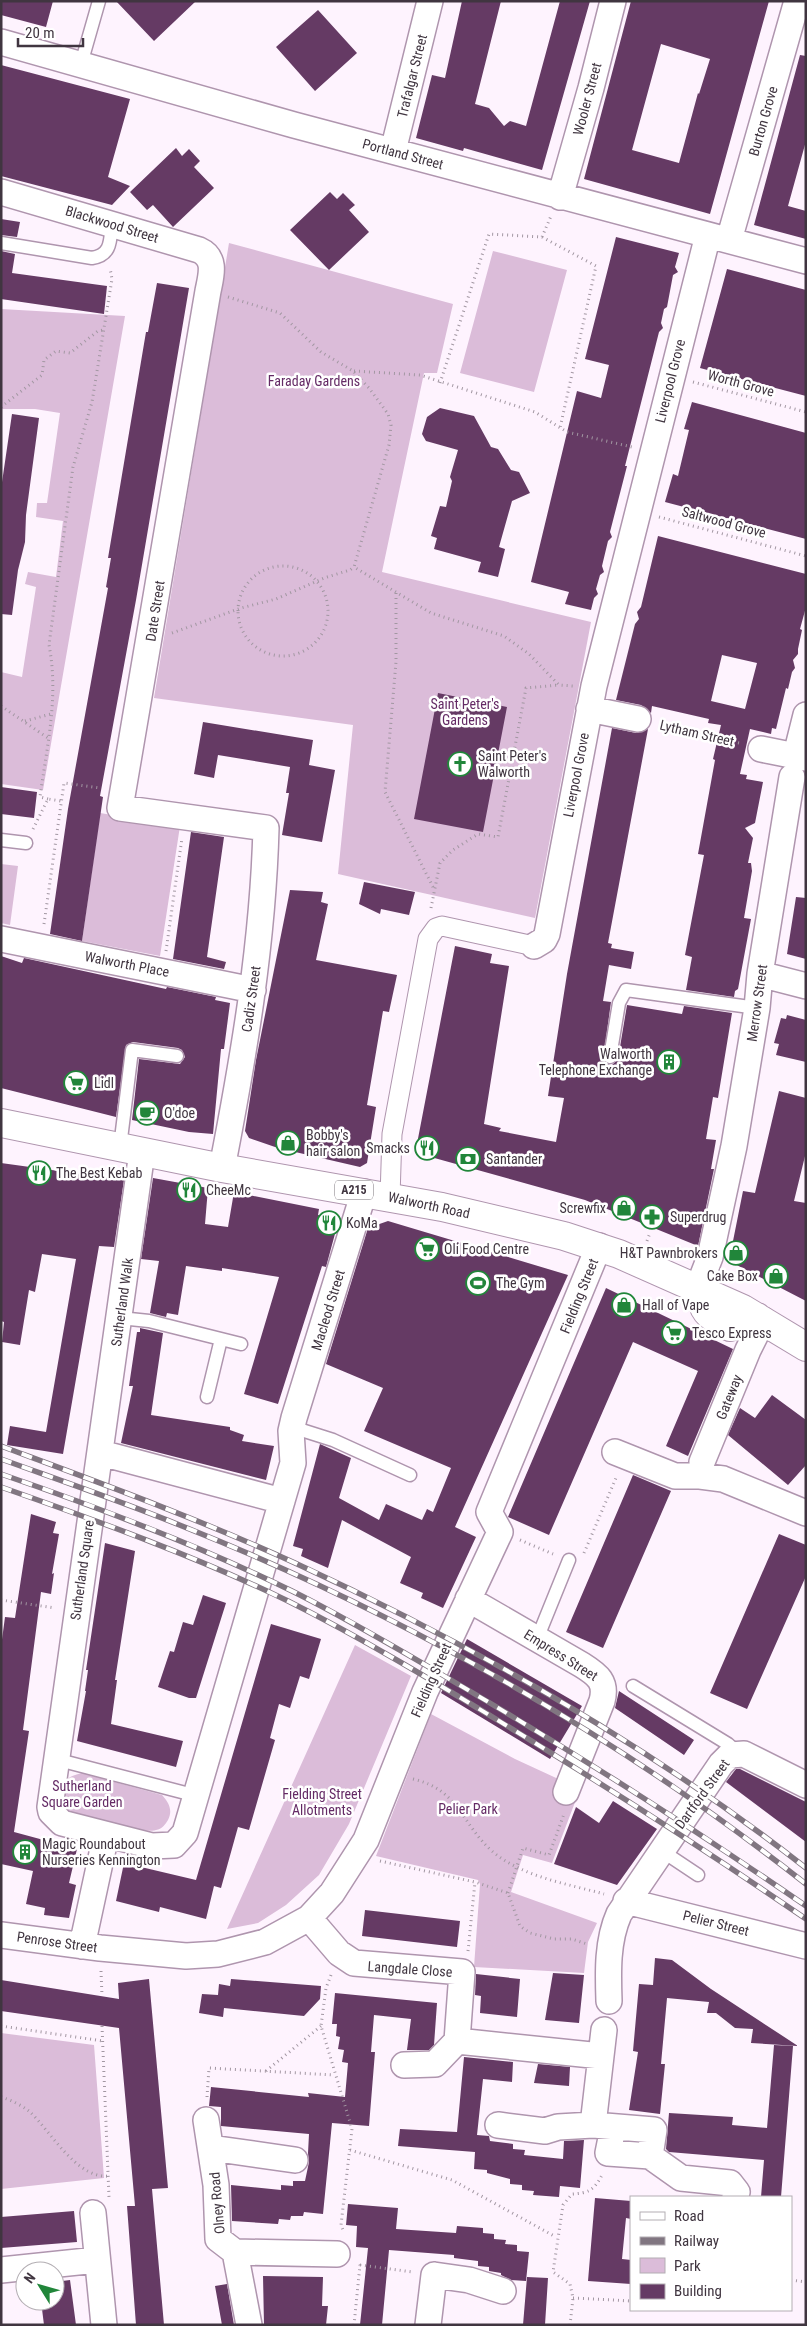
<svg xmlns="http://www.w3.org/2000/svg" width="807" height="2326" font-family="'Roboto Condensed',sans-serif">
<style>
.green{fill:#dbbcd9}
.building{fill:#653a64;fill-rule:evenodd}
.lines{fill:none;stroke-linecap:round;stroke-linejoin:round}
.service-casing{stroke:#af95ae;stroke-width:15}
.pedestrian-casing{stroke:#af95ae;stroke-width:21}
.minor-casing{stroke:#af95ae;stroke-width:28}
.primary-casing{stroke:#af95ae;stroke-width:30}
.path{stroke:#a297a2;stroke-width:3;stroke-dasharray:1 4;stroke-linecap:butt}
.service{stroke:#fff;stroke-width:12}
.pedestrian{stroke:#fff;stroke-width:19}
.minor{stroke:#fff;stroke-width:25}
.primary{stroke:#fff;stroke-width:28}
.rail-casing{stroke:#817681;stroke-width:5.5}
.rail{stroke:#fff;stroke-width:4;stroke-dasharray:11;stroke-linecap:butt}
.labels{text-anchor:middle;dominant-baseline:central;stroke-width:5;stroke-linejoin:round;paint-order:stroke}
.shield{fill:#fff;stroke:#797279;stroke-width:1}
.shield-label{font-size:12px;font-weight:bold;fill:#403540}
.street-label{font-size:14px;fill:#403540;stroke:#fff}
.park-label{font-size:14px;fill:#642a65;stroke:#fff}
.poi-label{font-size:14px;fill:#403540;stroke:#fff;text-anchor:start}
</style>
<rect width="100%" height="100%" fill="#fef3fe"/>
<path class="green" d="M229,243L453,304L437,373H424L382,572L591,622L535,918L338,874L353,725L154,698Z
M493,251L567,270L534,392L460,373Z
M1,309L125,316L43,790L1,784V672L22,677L36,587L25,584L28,572L56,577L63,521L36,517L37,503H47L60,413L35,409H1Z
M100,813L180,826L160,956L82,941Z
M1,864L18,866L10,925L1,923Z
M355,1645L411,1676L349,1824L319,1875L286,1905L258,1923L227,1929Z
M431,1714L515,1759L580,1789L552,1863L523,1855L511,1892L597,1923L588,1942L584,1973L474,1967L480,1884L478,1880L376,1856Z
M82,1773L162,1795C169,1803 173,1810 168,1820C165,1825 162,1829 156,1830C137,1835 89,1817 68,1812L61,1799C65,1782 64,1777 82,1773Z
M1,2033L94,2045L104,2178L1,2189Z"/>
<path class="building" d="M1,1H53L46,27L1,15Z
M116,1H196L154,41Z
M462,1H501L475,104L489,108L504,126L510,121L526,126L560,1H590L542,170L464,148L463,151L416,138L432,75L445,78Z
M631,1H769L710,214L584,179ZM661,44L710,59L699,94L698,93L679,163L632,150Z
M318,10L357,53L315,91L276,47Z
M800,55L806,56V141L788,206L806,211V239L754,225Z
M1,65L130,99L108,177L130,186L112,205L1,176Z
M176,148L182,156L189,149L200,161L194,167L214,188L173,227L153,205L147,210L130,192Z
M330,192L337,199L343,193L355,205L349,210L369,232L329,270L290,230Z
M1,219L20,222L17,237L1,235Z
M616,237L679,253L675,267L678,272L673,275L667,307L664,309L661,323L663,328L659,332L625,466H627L610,532L612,537L608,541L602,566L604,572L600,575L596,589L598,594L594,598L591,610L565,604L569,592L531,582L577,391L601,398L609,365L585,359Z
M1,251L15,254L12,273L107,286L104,314L1,299Z
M727,269L806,290V396L700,368Z
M157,283L189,288L136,600L100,796L103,797L82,941L50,934L68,809L108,588L106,587L111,558H108L146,332H148Z
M692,402L806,433V539L665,502L673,474L678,476L689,430L684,429Z
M440,408L474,416L491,447L498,449L511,470L519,472L530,493L512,501L499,547L505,549L498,577L478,572L481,562L434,549L437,538L431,536L440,506L446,507L452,481L450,477L458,450L426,441L422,434L427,417Z
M12,414L39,418L26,515L25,542L18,570L12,615L1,614V489Z
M658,536L806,574V607L800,629L802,630L798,649V654L793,660L795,668L792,672L788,689L786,688L776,729L772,728L771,734L750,729L740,774L747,775L746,779L763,782L755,823L745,828L753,838L748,863H751L752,871L744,918L751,919L738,989L735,991L734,997L686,990L692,957L685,955L704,855L698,854L715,760L713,759L721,725L708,723L709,719L652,706L651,713L641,705L616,700L635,624L639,619L637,612L641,607ZM722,655L757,663L745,709L711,701Z
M438,693L507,707L483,832L414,819Z
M203,722L313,740L309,765L335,770L322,842L282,835L289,793H286L290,767L218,755L214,778L194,774Z
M612,728L636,733L648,729L608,943L612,944L611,948L634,952L631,969L609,965L603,1001L611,1002L603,1060L605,1064L612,1065L618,1059L627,1005L682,1014L684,1006L732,1013L718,1098L713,1097L706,1139L716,1140L711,1169H714L698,1246L585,1200L420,1154L416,1149L455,946L492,954L490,963L509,966L484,1124L501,1128L499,1131L556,1142L564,1098L548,1096L567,974Z
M1,787L37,792L34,818L1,814Z
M191,832L224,837L207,957L226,962L224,969L173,959Z
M364,882L415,892L409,915L381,909L380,914L359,904Z
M290,890L323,892L321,902L328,904L316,960L397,975L389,1012L383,1011L367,1105L376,1107L367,1163L360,1167L278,1148L249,1138L245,1131L256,1060Z
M796,897L806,898V959L787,954Z
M1,956L22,963L24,958L166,989L167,987L216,997L215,1000L230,1003L224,1049H221L213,1134L189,1132L132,1120L139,1059L180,1064L185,1057L182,1050L178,1048L133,1042L126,1045L116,1117L1,1088Z
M787,1015L806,1020V1062L776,1055L779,1044L774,1043L781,1018L786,1019Z
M779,1091L806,1098V1152L794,1201L806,1203V1301L729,1261L743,1191L755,1193Z
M1,1163L124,1180L114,1247L99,1246L63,1454L7,1445L10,1426L46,1432L76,1259L42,1254L35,1292L29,1290L20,1345L2,1342L4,1322L1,1321Z
M153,1178L208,1188L205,1224L228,1227L234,1192L319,1209L318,1215L339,1219L326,1267L322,1266L278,1404L244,1394L279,1277L222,1268V1271L186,1266L178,1315L167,1313L166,1317L150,1313L159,1261L141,1259Z
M388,1221L568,1275L455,1527L476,1537L443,1608L421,1598L423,1593L400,1583L411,1557L342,1520L328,1568L301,1556L303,1549L293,1546L320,1444L351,1458L339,1498L379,1520L386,1504L422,1520L427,1509L433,1512L451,1468L364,1431L383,1388L326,1364L368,1228Z
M606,1288L733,1349L688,1456L666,1446L698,1371L633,1342L549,1535L508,1517Z
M140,1328L163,1333L151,1415L230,1427V1430L244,1435L242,1441L274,1446L266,1480L121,1443L133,1386H129L137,1332H140Z
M772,1395L806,1420V1465L788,1485L728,1435L740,1408L755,1418Z
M633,1475L671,1491L603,1648L566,1632Z
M31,1514L56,1522L53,1533L59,1534L52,1574L54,1573L51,1594L41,1592L23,1730L29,1731L14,1832L77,1849L69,1883L76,1885L69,1918L44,1915L45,1908L26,1904L33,1871L1,1864V1647L5,1617L15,1618Z
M779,1534L806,1545V1576L747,1709L710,1693Z
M105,1543L135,1551L115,1680H117L111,1724L183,1741L176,1767L77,1741L86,1691H85L88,1670H86Z
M203,1595L226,1603L196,1698H189L158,1687L170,1651L174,1652L183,1622L193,1625Z
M271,1624L321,1639L309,1679L300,1676L290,1708L279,1704L270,1738L275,1740L249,1830L238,1827L221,1888L214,1886L206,1919L160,1907L159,1912L116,1901L124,1863L196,1880Z
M467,1639L582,1706L550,1759L441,1693Z
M619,1691L694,1740L684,1755L615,1708Z
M736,1769H740L806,1802V1842L726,1782Z
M613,1801L657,1829L617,1885L554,1864L576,1807L599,1823Z
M365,1910L460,1921L457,1947L362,1936Z
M655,1958L672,1960L711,1989L798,2046L751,2043L753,2029L735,2028L716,2013H707L709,2002L667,1998L661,2064H665L660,2114L629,2110L638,2052L633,2051L639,1984L653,1985Z
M553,1973L584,1975L579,2023L545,2020Z
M476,1974L520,1979L517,2017L480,2013L481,1996L475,1995Z
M149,1979L168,2188L152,2189L164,2325H136L127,2206H135L119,2028L1,2011V1980L119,1999L118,1983Z
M231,1979L321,1986L320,1999L304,2016L224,2008L223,2017L199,2013L202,1994L218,1995L219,1984L230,1986Z
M335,1993L437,2003L434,2045L429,2050H407L411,2019L374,2015L371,2052H375L369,2126L332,2123L323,2214L304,2212L303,2216H291L290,2220L279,2219L278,2224L232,2221L231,2185L281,2190V2185L293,2186V2181H305L309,2162L308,2153L309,2134L221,2126V2107L209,2106L211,2087L309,2097L308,2093L345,2097L348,2063L342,2062L344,2050L338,2049L340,2037L336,2036L337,2024H332Z
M774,2045L793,2046L781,2197H761L764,2160L669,2152L666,2149L669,2113L733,2117L732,2125L767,2128Z
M464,2057L513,2062L512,2082L483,2079L477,2135L489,2136L490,2141L513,2144V2149L525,2150L524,2155L563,2159L564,2141L584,2140L580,2188L560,2186L559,2197L533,2195L534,2191L522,2190V2185L510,2184V2179L487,2173V2170L474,2169L475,2152L398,2146L400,2129L457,2132Z
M538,2064L570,2067L569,2086L534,2083Z
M595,2198L631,2201V2219L626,2218L622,2259L631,2260V2284L588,2281Z
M348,2204L398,2208L396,2229L456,2233L457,2226L483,2228V2233L494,2234V2239L506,2240L505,2244L517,2245V2251L529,2252L526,2281L511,2280L501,2275V2273L489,2271V2267L478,2266V2261L454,2258V2255L389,2250L382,2325H360L368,2248L356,2247L357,2226L346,2225Z
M74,2211L77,2242L1,2248V2217Z
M263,2276L323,2277L322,2306H328L326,2325H264Z
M527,2277L548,2278L545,2325H523Z
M70,2280L76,2325H44L41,2301H55V2282Z
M227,2284L234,2325H222L215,2286Z"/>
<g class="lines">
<g class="service-casing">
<path id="service" d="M81,64L99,1
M1,243L92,258C112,255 110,240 112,223
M1,840L26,843
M610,1057L619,1003L626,990L757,1008
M120,1147L132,1050L177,1056
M120,1318L149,1321L241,1344
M207,1397L221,1339
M292,1427L333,1440L410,1475
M537,1639L569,1560
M633,1686L728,1744L738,1753
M55,1759L197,1796
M662,1851L698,1875"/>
</g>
<g class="pedestrian-casing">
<path id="pedestrian" d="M390,1197L392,1134L428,939L436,928L442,926L534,946"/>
</g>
<g class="minor-casing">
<path id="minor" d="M1,42L294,125L806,261
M393,151L430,1
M1,192L199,250C217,258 211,276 208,291L120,808L266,828C263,943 244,1055 222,1168
M560,197L591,88L613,1
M729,240L797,1
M589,709L638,719
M761,749L806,758
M796,755L806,715
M1,939L253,990
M534,946L544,940L547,934L594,686L708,235
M760,974L806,986
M142,1152L50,1807L51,1812L62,1823L152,1846L174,1845L185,1833L293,1463L291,1431L294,1418L364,1192
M698,1288L710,1257L734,1146L757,1008L760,974L792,777
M615,1452L675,1476H700L723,1479L806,1513
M101,1453L282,1501
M702,1462L748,1350L763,1320
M468,1599L582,1665C598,1675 607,1682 602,1701L566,1792
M626,1901L806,1946
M309,1918L339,1953L354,1963L462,1972L457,2041L601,2056
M1,1935L100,1948L186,1956L218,1954L265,1942L309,1918L332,1893L366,1840L425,1692L500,1532L489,1512L599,1246
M82,1946L106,1835
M609,2001C608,1972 607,1941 619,1914L721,1764L730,1755L744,1754L806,1785
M604,2030L593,2125L654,2130L650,2156L681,2178L730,2183L737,2192L735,2197
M404,2065L435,2064L457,2041
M206,2120L216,2185L218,2239L235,2252L337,2254
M498,2125L545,2131L558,2127L593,2125
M613,2128L608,2153L650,2156
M211,2148L295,2160
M93,2213L104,2325
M235,2252L249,2325
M1,2270L97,2260
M428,2325L434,2275L469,2280L503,2291"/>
</g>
<g class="primary-casing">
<path id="primary" d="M1,1123L222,1168L442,1207L564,1236L619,1254L743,1309L806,1347
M698,1288C705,1315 706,1314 730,1327L757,1317"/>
</g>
<path class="path" d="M542,237L596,266L560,428
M228,297L280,313L321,352L353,371L369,388L388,414L391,425L389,445L354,567L431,613L504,636L529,654L559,685L573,686
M354,371L420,375L535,412L567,432L632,447
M693,382L806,412
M440,383L489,234L542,237L551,216
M1,407L42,375L44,360L56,351L70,353L98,331L104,330
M659,517L806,556
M238 611a45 45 0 1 1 90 0a45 45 0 1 1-90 0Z
M396,593V662L385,792L434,889
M172,633L241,608L276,599L324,578L350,570L354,567
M1,706L48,738
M25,721L51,714
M660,725L739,743
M48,799L40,797C47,745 59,697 49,645L73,467L92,402L112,279L110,268
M33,829L48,799L61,801
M431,908L440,863L453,850L478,834L498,837L526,688L559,685
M44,924L64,783L100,788
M166,951L182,838
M647,1241L650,1233
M520,1540L553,1554
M584,1553L616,1478
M1,1600L55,1608
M413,1779C460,1790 461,1824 493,1852C523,1877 568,1884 604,1894
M380,1861L475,1882L508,1893L520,1926L530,1933L554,1939H572L587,1944
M508,1893L523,1848L549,1855L564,1814
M468,1951L475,1882
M101,1971L102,1996
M331,1975L326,1988L321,2026L352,2129L341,2225L344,2232
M1,2026L103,2041
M102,2026L109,2197
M266,2071L321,2026
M1,2097C11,2100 21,2105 29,2111C51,2131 76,2179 109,2176
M207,2097L209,2068L334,2075
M350,2150L452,2180L556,2237
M360,2265L413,2272
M791,2280L806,2282
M573,2298L631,2301
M354,2325L360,2265L358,2262
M570,2325L573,2298L570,2284L553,2272L563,2205L572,2194C589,2193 594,2190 602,2175"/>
<use href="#service" class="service"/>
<use href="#pedestrian" class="pedestrian"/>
<use href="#minor" class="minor"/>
<use href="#primary" class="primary"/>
<g class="rail-casing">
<path id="rail" d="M1,1446C100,1483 199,1519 295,1563C475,1646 650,1746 806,1868
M1,1459C62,1481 123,1502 182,1526C405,1615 618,1736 806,1884
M1,1474C100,1508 198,1545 292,1591C352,1621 410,1656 468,1690C583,1758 696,1830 806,1906
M1,1487C98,1521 195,1556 288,1601C362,1638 433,1681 504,1724C606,1786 707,1851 806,1919"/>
</g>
<use href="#rail" class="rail"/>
</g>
<defs>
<g id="church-ring" transform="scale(1.25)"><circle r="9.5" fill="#fff" stroke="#21863a" stroke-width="1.5"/><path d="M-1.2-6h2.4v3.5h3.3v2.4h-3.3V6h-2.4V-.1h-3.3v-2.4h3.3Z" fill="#21863a"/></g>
<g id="building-ring" transform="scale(1.25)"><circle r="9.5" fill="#fff" stroke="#21863a" stroke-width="1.5"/><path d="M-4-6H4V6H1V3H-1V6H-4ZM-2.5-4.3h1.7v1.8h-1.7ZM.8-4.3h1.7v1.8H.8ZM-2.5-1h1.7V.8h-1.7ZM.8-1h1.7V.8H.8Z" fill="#21863a"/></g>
<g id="supermarket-ring" transform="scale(1.25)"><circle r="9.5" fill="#fff" stroke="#21863a" stroke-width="1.5"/><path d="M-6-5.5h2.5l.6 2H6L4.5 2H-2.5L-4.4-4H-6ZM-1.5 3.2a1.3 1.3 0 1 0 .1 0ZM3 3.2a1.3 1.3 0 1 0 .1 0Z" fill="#21863a"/></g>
<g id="cafe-ring" transform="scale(1.25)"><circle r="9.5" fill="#fff" stroke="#21863a" stroke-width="1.5"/><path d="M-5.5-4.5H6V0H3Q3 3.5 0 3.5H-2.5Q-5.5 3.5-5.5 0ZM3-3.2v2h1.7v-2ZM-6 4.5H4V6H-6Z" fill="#21863a"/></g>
<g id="shop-ring" transform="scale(1.25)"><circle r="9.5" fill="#fff" stroke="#21863a" stroke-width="1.5"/><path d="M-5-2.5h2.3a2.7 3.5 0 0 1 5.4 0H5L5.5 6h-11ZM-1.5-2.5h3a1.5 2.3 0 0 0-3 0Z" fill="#21863a"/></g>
<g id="restaurant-ring" transform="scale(1.25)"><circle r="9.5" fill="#fff" stroke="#21863a" stroke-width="1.5"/><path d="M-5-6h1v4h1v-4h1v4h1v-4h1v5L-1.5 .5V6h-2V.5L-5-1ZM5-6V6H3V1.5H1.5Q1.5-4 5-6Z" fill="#21863a"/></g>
<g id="bank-ring" transform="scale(1.25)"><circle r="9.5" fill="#fff" stroke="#21863a" stroke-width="1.5"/><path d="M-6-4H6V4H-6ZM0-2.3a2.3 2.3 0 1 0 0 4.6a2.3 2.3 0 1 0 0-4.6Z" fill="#21863a"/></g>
<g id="pharmacy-ring" transform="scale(1.25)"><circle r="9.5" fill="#fff" stroke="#21863a" stroke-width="1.5"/><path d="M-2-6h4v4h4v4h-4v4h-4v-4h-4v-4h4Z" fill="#21863a"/></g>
<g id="stadium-ring" transform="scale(1.25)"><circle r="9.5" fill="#fff" stroke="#21863a" stroke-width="1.5"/><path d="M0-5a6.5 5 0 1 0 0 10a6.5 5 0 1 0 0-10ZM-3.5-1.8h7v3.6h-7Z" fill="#21863a"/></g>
</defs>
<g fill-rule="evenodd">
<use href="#church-ring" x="460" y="764"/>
<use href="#building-ring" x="669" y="1062"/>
<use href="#supermarket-ring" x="76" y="1083"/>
<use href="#cafe-ring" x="147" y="1113"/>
<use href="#shop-ring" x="288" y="1143"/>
<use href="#restaurant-ring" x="427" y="1148"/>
<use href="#bank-ring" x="468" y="1159"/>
<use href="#restaurant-ring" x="39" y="1173"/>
<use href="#restaurant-ring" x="189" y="1190"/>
<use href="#shop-ring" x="624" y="1208"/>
<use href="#pharmacy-ring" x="652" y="1217"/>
<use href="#restaurant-ring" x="329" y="1223"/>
<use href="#supermarket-ring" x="427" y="1249"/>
<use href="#shop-ring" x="736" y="1253"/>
<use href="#shop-ring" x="776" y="1276"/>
<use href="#stadium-ring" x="478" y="1283"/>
<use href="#shop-ring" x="624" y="1305"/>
<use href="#supermarket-ring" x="674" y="1333"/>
<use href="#building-ring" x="25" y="1852"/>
</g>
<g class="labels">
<rect class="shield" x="335" y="1180.5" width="38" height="19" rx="4"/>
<g class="shield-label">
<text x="354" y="1190">A215</text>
</g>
<g class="street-label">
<text transform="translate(412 76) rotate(-76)">Trafalgar Street</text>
<text transform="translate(587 99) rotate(-75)">Wooler Street</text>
<text transform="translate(763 121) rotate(-74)">Burton Grove</text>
<text transform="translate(403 154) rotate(15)">Portland Street</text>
<text transform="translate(112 224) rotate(17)">Blackwood Street</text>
<text transform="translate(670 381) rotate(-76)">Liverpool Grove</text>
<text transform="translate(741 383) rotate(15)">Worth Grove</text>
<text transform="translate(724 522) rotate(15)">Saltwood Grove</text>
<text transform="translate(155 611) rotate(-81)">Date Street</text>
<text transform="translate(697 733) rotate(13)">Lytham Street</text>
<text transform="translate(576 775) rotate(-79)">Liverpool Grove</text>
<text transform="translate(127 964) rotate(11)">Walworth Place</text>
<text transform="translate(251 999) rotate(-82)">Cadiz Street</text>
<text transform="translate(757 1003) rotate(-82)">Merrow Street</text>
<text transform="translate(429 1205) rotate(12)">Walworth Road</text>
<text transform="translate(579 1296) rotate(-68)">Fielding Street</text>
<text transform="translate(122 1302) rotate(-82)">Sutherland Walk</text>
<text transform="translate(328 1310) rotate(-73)">Macleod Street</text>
<text transform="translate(729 1397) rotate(-68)">Gateway</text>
<text transform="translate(82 1570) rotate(-82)">Sutherland Square</text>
<text transform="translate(561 1655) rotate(32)">Empress Street</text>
<text transform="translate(431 1680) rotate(-66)">Fielding Street</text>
<text transform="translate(702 1794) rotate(-54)">Dartford Street</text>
<text transform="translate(716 1923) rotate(14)">Pelier Street</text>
<text transform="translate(57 1942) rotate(8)">Penrose Street</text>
<text transform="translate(410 1969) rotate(4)">Langdale Close</text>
<text transform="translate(217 2203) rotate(-95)">Olney Road</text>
</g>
<g class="park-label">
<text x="314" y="381">Faraday Gardens</text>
<text x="465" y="704">Saint Peter's<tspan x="465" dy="16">Gardens</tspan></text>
<text x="82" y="1786">Sutherland<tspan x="82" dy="16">Square Garden</tspan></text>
<text x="322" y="1794">Fielding Street<tspan x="322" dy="16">Allotments</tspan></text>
<text x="468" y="1809">Pelier Park</text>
</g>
<g class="poi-label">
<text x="478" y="756">Saint Peter's<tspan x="478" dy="16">Walworth</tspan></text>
<text x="652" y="1054" text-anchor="end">Walworth<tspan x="652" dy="16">Telephone Exchange</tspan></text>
<text x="94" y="1083">Lidl</text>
<text x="164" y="1113">O'doe</text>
<text x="306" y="1135">Bobby's<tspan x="306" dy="16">hair salon</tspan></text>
<text x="410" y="1148" text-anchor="end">Smacks</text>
<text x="486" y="1159">Santander</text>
<text x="56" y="1173">The Best Kebab</text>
<text x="206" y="1190">CheeMc</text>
<text x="606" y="1208" text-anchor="end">Screwfix</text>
<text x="670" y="1217">Superdrug</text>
<text x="346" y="1223">KoMa</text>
<text x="444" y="1249">Oli Food Centre</text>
<text x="718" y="1253" text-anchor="end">H&amp;T Pawnbrokers</text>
<text x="758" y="1276" text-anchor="end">Cake Box</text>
<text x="496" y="1283">The Gym</text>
<text x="642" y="1305">Hall of Vape</text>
<text x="692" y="1333">Tesco Express</text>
<text x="42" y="1844">Magic Roundabout<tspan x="42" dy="16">Nurseries Kennington</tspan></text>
</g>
</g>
<rect width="807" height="2326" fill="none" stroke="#403540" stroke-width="5"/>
<rect x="630" y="2196" width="162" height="115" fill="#ffffff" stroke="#b3aeb3"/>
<rect x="640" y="2212" width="25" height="8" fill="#ffffff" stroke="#b3aeb3"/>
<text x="674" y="2221" font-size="15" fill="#403540">Road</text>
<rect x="640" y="2237" width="25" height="8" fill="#817681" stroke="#b3aeb3"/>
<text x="674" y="2246" font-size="15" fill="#403540">Railway</text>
<rect x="640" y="2258" width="25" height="15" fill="#dbbcd9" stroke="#b3aeb3"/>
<text x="674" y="2271" font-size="15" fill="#403540">Park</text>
<rect x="640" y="2284" width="25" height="15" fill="#653a64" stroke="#b3aeb3"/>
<text x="674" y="2296" font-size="15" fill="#403540">Building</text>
<g transform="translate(40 2286) rotate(307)"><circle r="24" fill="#ffffff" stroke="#b3aeb3"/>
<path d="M0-4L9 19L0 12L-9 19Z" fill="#21863a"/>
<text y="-8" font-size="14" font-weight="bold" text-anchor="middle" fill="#403540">N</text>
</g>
<path d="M18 38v8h65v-8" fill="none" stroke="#403540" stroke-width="2.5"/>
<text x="25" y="38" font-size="15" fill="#403540" stroke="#ffffff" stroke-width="4" paint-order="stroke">20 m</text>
</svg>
